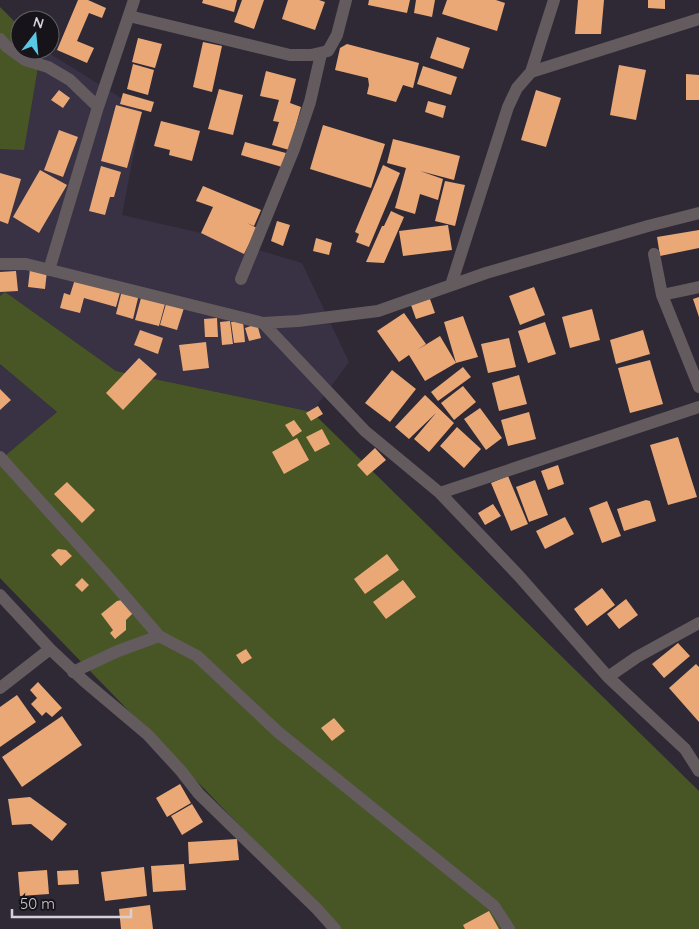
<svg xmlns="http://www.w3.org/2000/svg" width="699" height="929" font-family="Quicksand,sans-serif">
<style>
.built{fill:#393144}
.green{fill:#485625}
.building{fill:#eaa877}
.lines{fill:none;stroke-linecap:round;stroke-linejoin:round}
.minor{stroke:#635b5e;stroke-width:12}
</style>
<rect width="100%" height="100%" fill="#2f2936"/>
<path class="built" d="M41,50H44L142,111L122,215L201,233L302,263L349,362L312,412L116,371L5,293L0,296V149H24Z
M0,364L57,412L0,460Z"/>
<path class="green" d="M0,7L20,27V50H41L24,150L0,149Z
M5,292L116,371L312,412L699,791V929H340L0,578V460L57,412L0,364V296Z"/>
<path class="building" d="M78,0H88L106,8L102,18L89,13L77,41L94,48L87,63L57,50Z
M203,0H237L234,12L202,3Z
M242,0H264L254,29L234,22Z
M288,0H319L325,2L315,30L282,19Z
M369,0H410L407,13L368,5Z
M416,0H435L432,17L414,13Z
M447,0H496L505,3L497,31L442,14Z
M578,0H604L601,34H575Z
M648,0H665V9L648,8Z
M437,37L470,48L463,69L430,58Z
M138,38L162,44L155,68L132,62Z
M203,42L222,46L212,92L193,87Z
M347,44L419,63L413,88L403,85L396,102L367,94L369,85L368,78L335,70L340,48Z
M133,64L154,70L148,95L127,89Z
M619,65L646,70L636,120L610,115Z
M423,66L457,77L451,95L417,84Z
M266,71L296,79L290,103L301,107L289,150L272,145L279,122L273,121L279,100L260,96Z
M686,74L699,75V100H686Z
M219,89L243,95L233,135L208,129Z
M59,90L70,98L63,108L51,100Z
M536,90L561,98L546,147L521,140Z
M123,93L154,102L151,112L120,104Z
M428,101L446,106L443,118L425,112Z
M116,105L142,112L127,168L101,161Z
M161,121L200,131L192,161L169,155L170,150L154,146Z
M323,125L385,144L371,188L310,169Z
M59,130L78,137L63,177L44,170Z
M393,139L460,156L454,180L420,171L443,179L438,200L420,194L415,214L395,208L406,168L387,163Z
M245,142L286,153L282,167L241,155Z
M383,165L400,173L369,247L356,242L359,234L355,232Z
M101,166L121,172L114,197H110L105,215L89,211Z
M40,170L67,185L39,233L13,217Z
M0,173L21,179L8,224L0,221Z
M445,181L465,185L455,226L435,221Z
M203,186L261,210L254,226L247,223L257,228L244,254L201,233L213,207L196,201Z
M391,211L404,217L384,263L366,262L382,226H384Z
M277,221L290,225L283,246L271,241Z
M448,225L452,250L403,256L399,231Z
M699,230V248L660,256L657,237Z
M316,238L332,243L329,255L313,251Z
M30,269L47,271L45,289L28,287Z
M16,271L18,291L0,292V272Z
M76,276L121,289L116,307L84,298L80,313L60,308L64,293L70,295Z
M534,287L545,315L520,325L509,296Z
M122,290L139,294L133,319L116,314Z
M699,297V317L693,299Z
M141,298L165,304L159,326L135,320Z
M430,299L435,313L416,319L411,305Z
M166,304L184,308L177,330L160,325Z
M592,309L600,340L570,348L562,317Z
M404,313L426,344L417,350L440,336L456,363L425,381L409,355L399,362L377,331Z
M463,316L478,357L456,363L444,322Z
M217,318L218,337H205L204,319Z
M230,321L233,344L222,345L220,322Z
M243,321L245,342L234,343L231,322Z
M545,322L556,354L528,363L518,331Z
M257,324L261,338L249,341L245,328Z
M140,330L163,338L158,354L134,345Z
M643,330L650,354L616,364L610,340Z
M509,338L516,367L488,373L481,344Z
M206,342L209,368L183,371L179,345Z
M139,358L157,374L123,410L106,393Z
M650,360L663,404L630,413L618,368Z
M463,367L471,377L438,401L431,392Z
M392,370L416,389L390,422L365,403Z
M519,375L527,404L499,411L492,383Z
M463,386L476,402L454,420L441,403Z
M0,389L11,400L0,410Z
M425,395L454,423L429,452L414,439L436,413L409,439L395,427Z
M318,406L323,414L311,421L306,413Z
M480,408L502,438L486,450L464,419Z
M529,412L536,439L508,446L501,420Z
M294,420L302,431L293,437L285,425Z
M457,427L481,449L464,468L440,446Z
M322,429L330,444L315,452L306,437Z
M678,437L697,497L668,505L650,445Z
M297,438L309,460L284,474L272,452Z
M375,448L386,460L367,476L357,465Z
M558,465L564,484L548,490L541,471Z
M508,476L528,524L511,531L491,483Z
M535,480L548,515L529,522L516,487Z
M67,482L95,510L82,523L54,494Z
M646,500L650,501L656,521L624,531L617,509Z
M607,501L621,536L602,543L589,508Z
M493,504L501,516L485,525L478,513Z
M565,517L574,534L545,549L536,531Z
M58,549L66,550L72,556L61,566L51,555Z
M387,554L399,570L365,594L354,579Z
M82,578L89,585L82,592L75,585Z
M403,580L416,597L386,619L373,602Z
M602,588L615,605L587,626L574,609Z
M626,599L638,615L619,629L607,614Z
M122,600L133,613L126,620V630L115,639L110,633L113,630L101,614L117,601Z
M678,643L690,656L664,678L652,664Z
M246,649L252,658L242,664L236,655Z
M696,664L699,667V722L669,688Z
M38,682L62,708L52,717L46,712L42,716L31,704L37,698L30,690Z
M17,695L36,722L0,747V707Z
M62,716L82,745L22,787L2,757Z
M334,718L345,731L332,741L321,728Z
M180,784L191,803L167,817L156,798Z
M30,797L67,824L52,841L31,824L12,825L8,799Z
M192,804L203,822L182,835L171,816Z
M237,839L239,860L189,864L188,842Z
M184,864L186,890L153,892L151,866Z
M144,867L147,896L105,901L101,872Z
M47,870L49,894L20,896L18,872Z
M78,870L79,884L58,885L57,871Z
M150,905L153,929H121L119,909Z
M489,911L499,929H465L463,925Z"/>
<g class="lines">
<path class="minor" d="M129,16L290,55H311L328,51L337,35L346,0
M0,39L7,47L25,60L48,67L70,80L98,107
M531,72L699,19
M654,254L662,295L699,387
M0,264H26L263,323L298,321L378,311L486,273L648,226L699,213
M49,270L98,107L134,0
M241,279L294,149L310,102L321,54
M451,285L508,107L517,88L531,72L554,0
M662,295L699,287
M263,323L365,431L440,493L519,576L608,677L685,749L699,771
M0,457L110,579L159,636L197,656L278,732L494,906L509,929
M440,493L699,407
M0,595L50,649L84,681L148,735L181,771L199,794L317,909L335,929
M73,672L118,651L159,636
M608,677L637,657L699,623
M0,688L50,649"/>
</g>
<g transform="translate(35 35) rotate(16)"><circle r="24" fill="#161319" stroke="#625f66"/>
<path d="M0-4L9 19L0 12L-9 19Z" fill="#58c8e4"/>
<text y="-8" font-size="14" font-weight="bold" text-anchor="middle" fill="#d4d1da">N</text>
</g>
<path d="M12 909v8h119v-8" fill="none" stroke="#d4d1da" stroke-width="2.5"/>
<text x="20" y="909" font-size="15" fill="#d4d1da" stroke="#161319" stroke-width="4" paint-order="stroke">50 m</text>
</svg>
